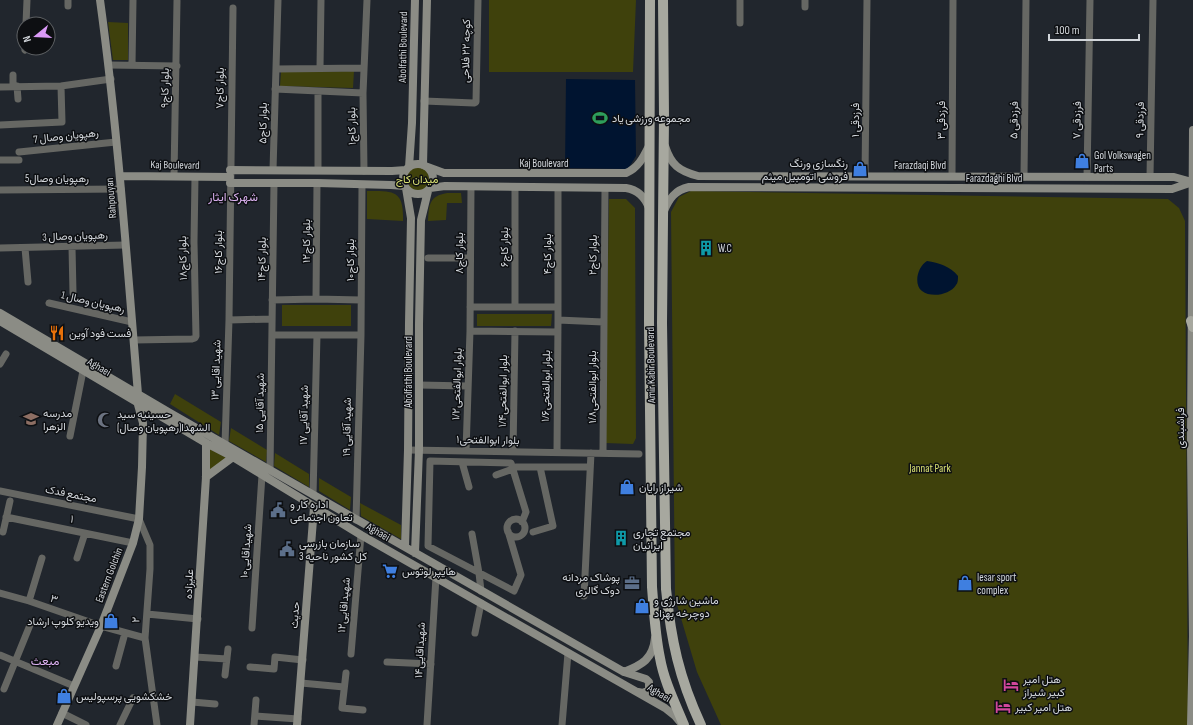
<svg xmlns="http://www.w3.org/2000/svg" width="1193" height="725" font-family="'Sofia Sans Condensed',Vazirmatn,sans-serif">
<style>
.green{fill:#3f410c}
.water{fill:#001430}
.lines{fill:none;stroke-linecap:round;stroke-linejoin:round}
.street{stroke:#666763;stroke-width:7}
.secondary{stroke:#8b8c85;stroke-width:8}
.primary{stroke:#a7a89f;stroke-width:10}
.labels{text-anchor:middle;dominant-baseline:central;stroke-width:3;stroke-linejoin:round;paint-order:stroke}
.street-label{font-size:11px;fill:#d2d6db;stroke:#0d0f12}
.poi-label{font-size:11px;fill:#d2d6db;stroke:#0d0f12;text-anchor:start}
.park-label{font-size:11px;fill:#dbe273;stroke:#0d0f12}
.neighbourhood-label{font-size:12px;fill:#dcb1f1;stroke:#0d0f12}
</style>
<rect width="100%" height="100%" fill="#21262d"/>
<path class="green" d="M489,0H636L633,72H489Z
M108,22L128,23V60H113Z
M354,71L353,88L280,86L281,72Z
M405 179a12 12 0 1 1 24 0a12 12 0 1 1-24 0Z
M367,191C394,191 404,190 403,221L367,219Z
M691,191L1168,199L1179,208L1185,221L1188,725H721L697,672L675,598L671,212L679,197Z
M447,193H461L462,203H447L446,220L428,221C429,205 429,196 447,193Z
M609,199H626L635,208L636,438L633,444L605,443Z
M282,305H351V326H282Z
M477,314H552L551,326H477Z
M175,394L221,422L219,435L170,404Z
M231,428L267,450L266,462L229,441Z
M210,449L227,458L209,472Z
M275,453L309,474V487L274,466Z
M319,478L351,497L350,510L319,491Z
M360,503L401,525V539L361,516Z"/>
<path class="water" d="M566,79L635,80L636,156L628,169L565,168Z
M927,261C939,263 950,266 958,276C958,279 958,283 956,285C950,295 931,298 922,291C913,284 918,266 927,261Z"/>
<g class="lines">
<path class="street" d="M68,6V0
M805,7V0
M740,23V0
M26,24L27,0
M25,50L26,48
M109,65L177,66
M132,65L133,0
M320,68L321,0
M276,69L364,68
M13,86V75
M17,86L18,99
M0,87L61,86L111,79
M275,89L363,93
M318,91V170
M424,101L474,103L476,102L478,0
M0,125L62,122L61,86
M19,152L116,142
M0,160H19
M273,170L278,0
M364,171L363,93L367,0
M174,176L177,1
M865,176L867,0
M952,176L953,0
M1024,177L1026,0
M1087,177L1090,0
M1150,177L1153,0
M0,190L121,189
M72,247L73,293
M0,248L125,245
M25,248L28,282
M428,258H470
M316,299L317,183
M272,300L316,299L361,300
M49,303L132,322
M470,307H558
M515,307V187
M229,320L272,319
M558,320L603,322
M470,331L558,332
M272,335H361
M134,340L192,339L195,338L196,336L194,242L195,177
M0,364L6,354
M419,385L468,386
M70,436L83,371
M225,444L229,320L233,8
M408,450L639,454
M466,451L470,331L471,187
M513,452L515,331
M557,452L558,320V188
M603,453L605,189
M462,462L469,487
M516,467H590
M270,470L274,183
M496,475L513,469
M0,491L139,519L150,545V569L145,638L157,725
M313,495L317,335
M6,517L133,543
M507 528a9 9 0 1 1 18 0a9 9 0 1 1-18 0Z
M356,520L361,335L362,185
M508,531L521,575L514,591L428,546L430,461L511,463L526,512L522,522
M3,532L10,501
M533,532L553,526L540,467
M472,534L479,573L481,591
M77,558L85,533
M0,593L29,601L101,626L145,638
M584,596L591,453
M29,601L42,558
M147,614L198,619
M252,628L262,475
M475,633L481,603
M351,654L361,535
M0,655L74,686
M195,657L227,659
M387,662L431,664
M116,666L125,633
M250,667L274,669L275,657L303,660
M346,673L342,708L363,710
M225,675L228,649
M301,683L344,687
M4,689L30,625
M192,702L215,704
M62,713L86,725
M255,716L298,719
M120,725L133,698
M254,725L256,700
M427,725L436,577
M562,725L568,653"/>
<path class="secondary" d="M100,0C118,131 127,263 138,394
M665,146C671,165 679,171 698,176L1150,177H1174L1192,182
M403 179a15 15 0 1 1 30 0a15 15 0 1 1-30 0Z
M423,165L427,0
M425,166L444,173H626C638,168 643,158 649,146
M409,167L412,123L415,0
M230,170L392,171L406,170
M120,176L230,177
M230,183H318L391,185L405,186
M430,188L445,186L626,188C638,190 645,197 649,208
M664,211C669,199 675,190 689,187L1172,189L1192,182
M0,313L170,413L624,672C642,665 653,659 655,638
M0,321L206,443L233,457L361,535L665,708L675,716L681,723
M206,477L233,457
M405,547L408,450L409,323L411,218L406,188
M415,553L419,450V324L421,220L428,191
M624,672L646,679L649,682V690L643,693L638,692
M57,725L101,626L133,543L139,519L142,467L143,423L137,401
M190,725L206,477V443
M297,725L314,507
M1191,725L1193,636L1191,444L1193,130"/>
<path class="primary" d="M650,0L649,322L652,587C654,611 655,635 660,658C664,681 675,703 684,725
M663,0L664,117L662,323L666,589C671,640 679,678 701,725
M1191,321L1193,327"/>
</g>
<defs>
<g id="stadium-bare" transform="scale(1.2)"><path d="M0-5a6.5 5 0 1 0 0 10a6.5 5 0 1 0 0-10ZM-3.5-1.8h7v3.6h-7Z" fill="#2e9e5b" stroke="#0d0f12" stroke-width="2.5" paint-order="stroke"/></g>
<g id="shop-bare" transform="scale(1.2)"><path d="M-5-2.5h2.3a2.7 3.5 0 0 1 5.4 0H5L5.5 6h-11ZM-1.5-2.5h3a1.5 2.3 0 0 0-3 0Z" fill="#3f7fe0" stroke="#0d0f12" stroke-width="2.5" paint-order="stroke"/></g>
<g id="building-bare" transform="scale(1.2)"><path d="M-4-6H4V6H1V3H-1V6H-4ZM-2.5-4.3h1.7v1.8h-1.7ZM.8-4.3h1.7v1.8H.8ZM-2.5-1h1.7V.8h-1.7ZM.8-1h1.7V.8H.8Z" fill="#0f9aa8" stroke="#0d0f12" stroke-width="2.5" paint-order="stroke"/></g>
<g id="restaurant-bare" transform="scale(1.2)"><path d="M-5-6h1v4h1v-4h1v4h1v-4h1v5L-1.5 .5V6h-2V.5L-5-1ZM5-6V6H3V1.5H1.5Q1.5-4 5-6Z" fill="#e8710a" stroke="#0d0f12" stroke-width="2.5" paint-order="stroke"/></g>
<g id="school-bare" transform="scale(1.2)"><path d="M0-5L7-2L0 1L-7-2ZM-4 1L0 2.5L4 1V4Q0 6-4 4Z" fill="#8d6e63" stroke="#0d0f12" stroke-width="2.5" paint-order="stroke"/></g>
<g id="mosque-bare" transform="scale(1.2)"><path d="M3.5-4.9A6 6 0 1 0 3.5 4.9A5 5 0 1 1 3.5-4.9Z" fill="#6b7280" stroke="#0d0f12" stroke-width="2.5" paint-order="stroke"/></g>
<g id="civic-bare" transform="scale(1.2)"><path d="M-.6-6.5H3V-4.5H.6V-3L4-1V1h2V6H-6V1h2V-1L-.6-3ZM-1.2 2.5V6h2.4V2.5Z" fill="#5c6f8a" stroke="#0d0f12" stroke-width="2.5" paint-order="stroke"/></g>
<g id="supermarket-bare" transform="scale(1.2)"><path d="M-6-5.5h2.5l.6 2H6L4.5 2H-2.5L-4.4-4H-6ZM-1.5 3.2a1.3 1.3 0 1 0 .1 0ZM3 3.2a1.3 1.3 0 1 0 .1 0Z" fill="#3f7fe0" stroke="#0d0f12" stroke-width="2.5" paint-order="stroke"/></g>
<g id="office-bare" transform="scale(1.2)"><path d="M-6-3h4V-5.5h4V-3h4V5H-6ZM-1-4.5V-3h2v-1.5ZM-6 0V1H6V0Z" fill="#5c6f8a" stroke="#0d0f12" stroke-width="2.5" paint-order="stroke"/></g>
<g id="hotel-bare" transform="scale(1.2)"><path d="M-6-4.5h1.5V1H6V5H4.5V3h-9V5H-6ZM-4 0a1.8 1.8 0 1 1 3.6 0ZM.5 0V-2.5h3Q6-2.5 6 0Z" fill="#d1479c" stroke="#0d0f12" stroke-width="2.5" paint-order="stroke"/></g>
</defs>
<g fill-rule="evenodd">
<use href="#stadium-bare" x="600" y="118"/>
<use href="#shop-bare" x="1082" y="161"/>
<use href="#shop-bare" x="860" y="169"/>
<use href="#building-bare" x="706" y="248"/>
<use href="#restaurant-bare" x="57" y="333"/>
<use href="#school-bare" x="31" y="419"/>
<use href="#mosque-bare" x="105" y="420"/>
<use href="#shop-bare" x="627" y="487"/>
<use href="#civic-bare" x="278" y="510"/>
<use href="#building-bare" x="621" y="538"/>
<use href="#civic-bare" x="287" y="549"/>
<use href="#supermarket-bare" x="390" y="571"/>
<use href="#office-bare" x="632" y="583"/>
<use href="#shop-bare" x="965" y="583"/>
<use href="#shop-bare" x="642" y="606"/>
<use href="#shop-bare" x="111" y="621"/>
<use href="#hotel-bare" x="1011" y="685"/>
<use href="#shop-bare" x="64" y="696"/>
<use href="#hotel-bare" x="1003" y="707"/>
</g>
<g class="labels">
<g class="street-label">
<text transform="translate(403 47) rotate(-89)">Abolfathi Boulevard</text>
<text transform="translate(466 51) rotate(-89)">کوچه ۲۲ فلاحی</text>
<text transform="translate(165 88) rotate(-89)">بلوار کاج۹</text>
<text transform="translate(220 88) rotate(-89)">بلوار کاج۷</text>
<text transform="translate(855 120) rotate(-90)">فرزدقی ۱</text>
<text transform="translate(941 120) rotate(-90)">فرزدقی ۳</text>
<text transform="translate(1014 120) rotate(-89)">فرزدقی ۵</text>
<text transform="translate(1077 120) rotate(-89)">فرزدقی ۷</text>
<text transform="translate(1140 120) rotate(-89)">فرزدقی ۹</text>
<text transform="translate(263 123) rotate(-89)">بلوار کاج۵</text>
<text transform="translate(352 126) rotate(-91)">بلوار کاج۱</text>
<text transform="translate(66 136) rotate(-6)">7 رهپویان وصال</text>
<text x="544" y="163">Kaj Boulevard</text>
<text transform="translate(175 165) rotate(1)">Kaj Boulevard</text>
<text x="920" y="165">Farazdaqi Blvd</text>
<text x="57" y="178">رهپویان وصال5</text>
<text x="994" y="178">Farazdaghi Blvd</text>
<text transform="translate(111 198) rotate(-95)">Rahpouyan</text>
<text transform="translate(75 236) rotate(-2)">3 رهپویان وصال</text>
<text transform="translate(306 241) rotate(-90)">بلوار کاج۱۲</text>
<text transform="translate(504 247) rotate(-90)">بلوار کاج۶</text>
<text transform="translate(218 252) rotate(-90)">بلوار کاج۱۶</text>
<text transform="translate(459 253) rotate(-90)">بلوار کاج۸</text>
<text transform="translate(547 254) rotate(-90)">بلوار کاج۴</text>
<text transform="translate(593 255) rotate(-89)">بلوار کاج۲</text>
<text transform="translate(183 258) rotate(-91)">بلوار کاج۱۸</text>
<text transform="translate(262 259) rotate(-89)">بلوار کاج۱۴</text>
<text transform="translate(350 260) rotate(-90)">بلوار کاج۱۰</text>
<text transform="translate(93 302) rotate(13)">1 رهپویان وصال</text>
<text transform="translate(651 365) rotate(-91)">Amir Kabir Boulevard</text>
<text transform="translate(99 367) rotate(30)">Aghaei</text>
<text transform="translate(216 370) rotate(-88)">شهید اقایی ۱۳</text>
<text transform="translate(408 372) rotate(-90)">Abolfathi Boulevard</text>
<text transform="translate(457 384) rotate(-88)">بلوار ابوالفتحی۱/۲</text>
<text transform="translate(546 386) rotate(-89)">بلوار ابوالفتحی۱/۶</text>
<text transform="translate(592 387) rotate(-90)">بلوار ابوالفتحی۱/۸</text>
<text transform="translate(503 391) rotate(-89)">بلوار ابوالفتحی۱/۴</text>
<text transform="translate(260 403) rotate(-89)">شهید آقایی ۱۵</text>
<text transform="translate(304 415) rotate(-89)">شهید آقایی ۱۷</text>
<text transform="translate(347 427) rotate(-89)">شهید آقایی ۱۹</text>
<text transform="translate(1180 428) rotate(-90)">فراشبندی</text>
<text transform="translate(488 440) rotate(1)">بلوار ابوالفتحی۱</text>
<text transform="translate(71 494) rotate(11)">مجتمع فدک</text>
<text transform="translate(72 519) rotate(11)">۱</text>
<text transform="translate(378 532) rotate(30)">Aghaei</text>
<text transform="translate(246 551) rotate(-86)">شهیداقایی۱۰</text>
<text transform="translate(109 575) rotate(-69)">Eastern Golchin</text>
<text transform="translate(189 584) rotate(-87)">علیزاده</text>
<text transform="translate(54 599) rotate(19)">۳</text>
<text transform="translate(344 605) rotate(-85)">شهیداقایی۱۲</text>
<text transform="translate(295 615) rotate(-86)">حدیث</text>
<text transform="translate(136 620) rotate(-86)">۲</text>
<text transform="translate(420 650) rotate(-87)">شهیداقایی۱۴</text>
<text transform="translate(659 693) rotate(31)">Aghaei</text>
</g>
<g class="poi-label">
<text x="612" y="118">مجموعه ورزشی یاد</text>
<text x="1094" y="155">Gol Volkswagen<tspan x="1094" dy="13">Parts</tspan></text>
<text x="848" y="163" text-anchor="end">رنگسازی ورنگ<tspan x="848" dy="13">فروشی اتومبیل میثم</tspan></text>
<text x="718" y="248">W.C</text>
<text x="69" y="333">فست فود آوین</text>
<text x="43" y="413">مدرسه<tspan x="43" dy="13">الزهرا</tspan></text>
<text x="117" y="414">حسینیه سید<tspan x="117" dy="13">الشهدا(رهپویان وصال)</tspan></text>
<text x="639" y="487">شیراز رایان</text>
<text x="290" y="504">اداره کار و<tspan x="290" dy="13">تعاون اجتماعی</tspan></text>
<text x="633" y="532">مجتمع تجاری<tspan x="633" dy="13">ایرانیان</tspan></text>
<text x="299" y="543">سازمان بازرسی<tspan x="299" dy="13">کل کشور ناحیه 3</tspan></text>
<text x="402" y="571">هایپر لوتوس</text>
<text x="620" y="577" text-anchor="end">پوشاک مردانه<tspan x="620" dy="13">دوک گالری</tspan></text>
<text x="977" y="577">Iesar sport<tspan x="977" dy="13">complex</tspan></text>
<text x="654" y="600">ماشین شارژی و<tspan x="654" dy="13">دوچرخه بهزاد</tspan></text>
<text x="99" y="621" text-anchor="end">ویدیو کلوپ ارشاد</text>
<text x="1023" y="679">هتل امیر<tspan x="1023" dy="13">کبیر شیراز</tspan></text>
<text x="76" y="696">خشکشویی پرسپولیس</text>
<text x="1015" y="707">هتل امیر کبیر</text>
</g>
<g class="park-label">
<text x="417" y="179">میدان کاج</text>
<text x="930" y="468">Jannat Park</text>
</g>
<g class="neighbourhood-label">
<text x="233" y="197">شهرک ایثار</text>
<text x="45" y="661">مبعث</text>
</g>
</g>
<g transform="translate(36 36) rotate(252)"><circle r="19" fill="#0d0f12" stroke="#5c5f62"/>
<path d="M0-3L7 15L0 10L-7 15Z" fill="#da9af6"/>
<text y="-6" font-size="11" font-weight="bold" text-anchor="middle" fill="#d2d6db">N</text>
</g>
<path d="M1049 34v6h90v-6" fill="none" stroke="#d2d6db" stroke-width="2"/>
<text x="1055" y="34" font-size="12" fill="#d2d6db" stroke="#0d0f12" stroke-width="3" paint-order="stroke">100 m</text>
</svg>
